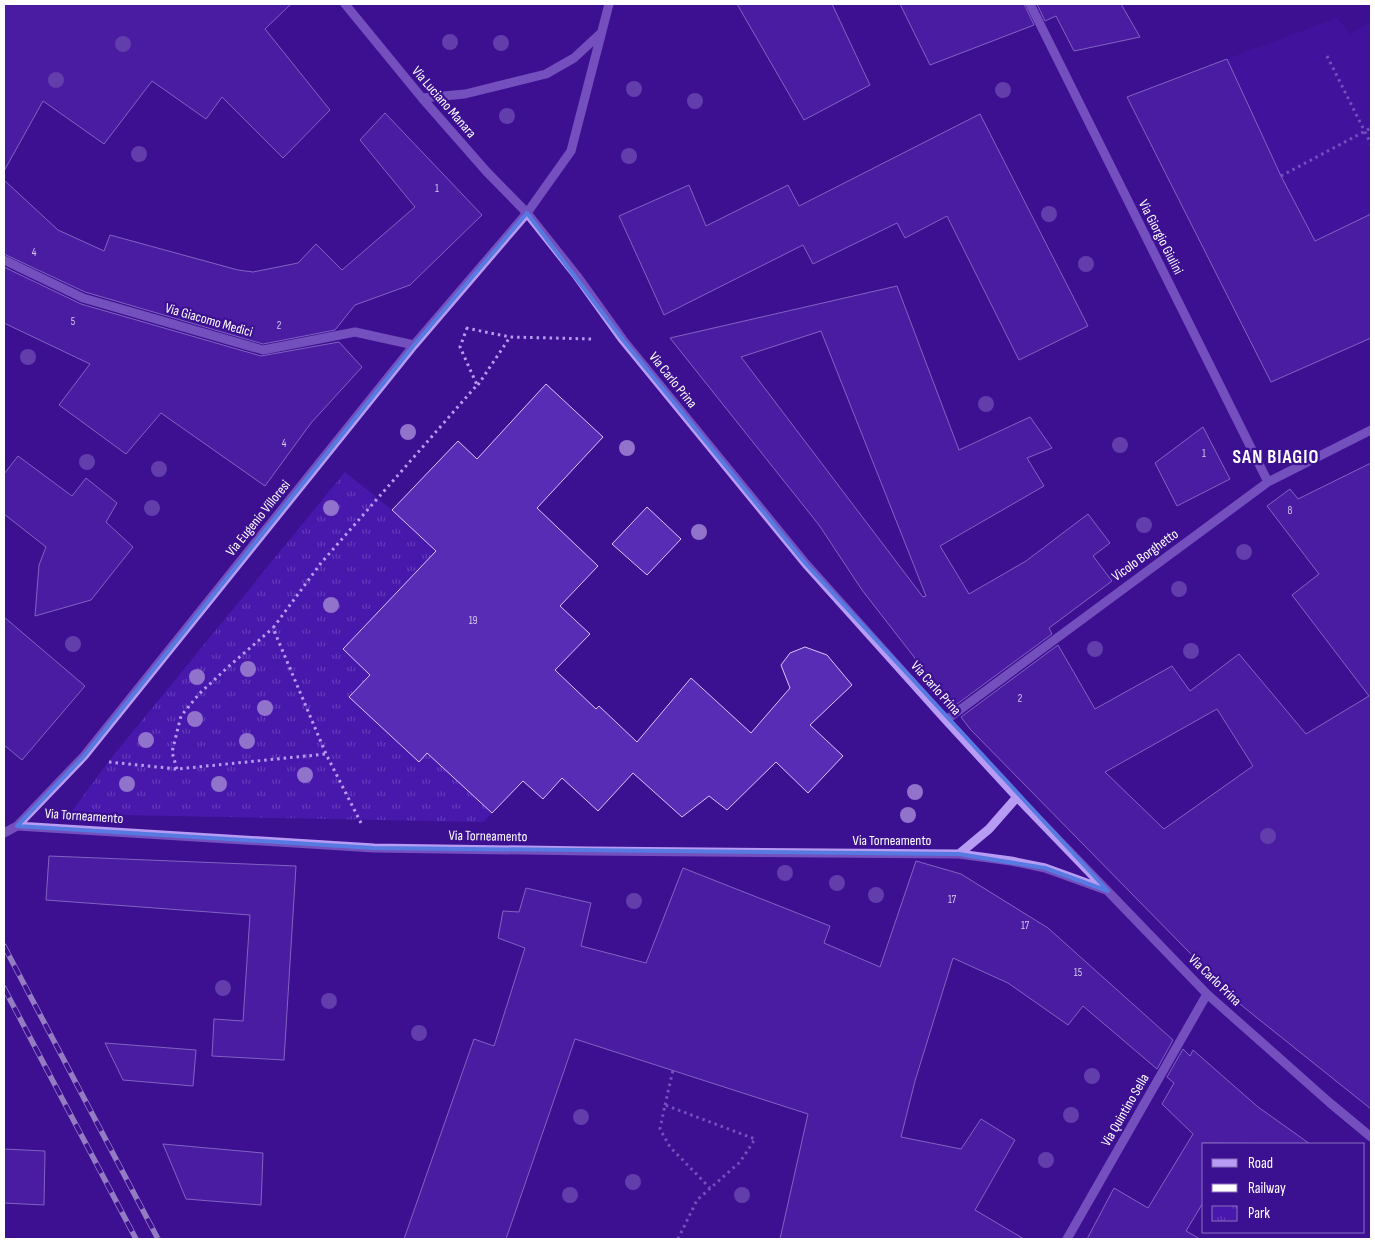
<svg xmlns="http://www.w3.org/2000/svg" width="1375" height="1243" font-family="'Sofia Sans Condensed',sans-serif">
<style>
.park{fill:url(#park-tufts)}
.garden{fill:#4818ac}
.building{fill:#592cb6;stroke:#d6c4fd;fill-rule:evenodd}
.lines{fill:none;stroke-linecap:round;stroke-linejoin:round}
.path{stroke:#b89cf3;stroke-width:3;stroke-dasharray:2.5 4;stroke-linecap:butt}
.minor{stroke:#b89cf3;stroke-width:9}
.rail-casing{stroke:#fff;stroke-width:5.5}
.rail{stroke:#3c1191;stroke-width:4;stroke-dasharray:11;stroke-linecap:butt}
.tree{fill:#9173cc}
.marked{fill:none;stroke:#567ae2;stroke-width:4;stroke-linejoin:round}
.labels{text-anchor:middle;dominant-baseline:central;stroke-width:4.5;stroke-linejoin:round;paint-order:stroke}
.number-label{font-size:11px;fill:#d6caed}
.street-label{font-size:14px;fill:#fff;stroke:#3c1191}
.district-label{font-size:19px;font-weight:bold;letter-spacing:1px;fill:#fff;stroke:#3c1191}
</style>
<defs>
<pattern id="park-tufts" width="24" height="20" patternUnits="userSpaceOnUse" patternTransform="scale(1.25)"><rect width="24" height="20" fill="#4818ac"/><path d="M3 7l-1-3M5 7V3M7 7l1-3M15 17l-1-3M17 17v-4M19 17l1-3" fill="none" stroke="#633bb8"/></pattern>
</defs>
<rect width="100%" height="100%" fill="#3c1191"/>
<path class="park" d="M345,472L392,510L436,551L343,649L370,675L419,762L439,740L452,775L492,813L483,822L70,814L108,762Z"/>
<path class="garden" d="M1337,18L1350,34L1371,22V214L1315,241L1281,176L1227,59Z"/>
<path class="building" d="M4,4H291L265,29L330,110L283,158L222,97L206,119L152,81L104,144L43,101L4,171Z
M737,4H832L870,85L804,120Z
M900,4H1024L1034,25L930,65Z
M1037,4H1121L1140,37L1074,51L1056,16L1045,21Z
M1227,59L1281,176L1315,241L1371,214V338L1271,382L1127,97Z
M385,113L482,215L410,285L355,305L335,330L263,344L85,292L4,254V180L58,230L104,251L110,235L238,270L253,272L298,263L316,244L342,270L415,207L360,140Z
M980,114L1088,326L1019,360L947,216L905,238L897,223L813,264L803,245L664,315L619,216L689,185L706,226L788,185L799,206Z
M4,267L81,304L261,356L339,342L362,367L311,423L265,486L161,413L126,454L59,405L90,364L4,323Z
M897,286L959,450L1030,417L1052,448L1027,458L1044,486L940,546L969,594L1026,561L1088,514L1110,543L1093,556L1112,581L1049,628L1052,634L953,707L862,590L819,525L670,338ZM821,331L926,596L923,597L741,357Z
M546,384L603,437L537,508L598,566L560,606L590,634L555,670L596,709L599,706L637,742L691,678L751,733L790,688L781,665L790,653L805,647L827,655L852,685L810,725L843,756L808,793L776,762L727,810L709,796L682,817L633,773L598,811L562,778L543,799L523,781L492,813L427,753L419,762L349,697L370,675L343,649L436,551L392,510L458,441L477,459Z
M1203,427L1230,479L1177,506L1155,463Z
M18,456L72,496L86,478L117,503L106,522L133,547L91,600L35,616L39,565L46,547L4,514V474Z
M1371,463V1109L1241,1005L970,729L961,717L1058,645L1095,709L1172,666L1190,691L1239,654L1306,734L1369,696L1292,595L1319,574L1267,506L1290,489L1298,499ZM1217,709L1253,766L1164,829L1105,772Z
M647,507L681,539L647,575L612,544Z
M4,617L85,686L22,760L4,745Z
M49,856L296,866L284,1060L212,1056L214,1019L243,1021L250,915L46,900Z
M916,861L961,874L1048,928L1173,1040L1157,1069L1083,1006L1068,1025L1008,983L953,958L915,1081L901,1137L961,1149L981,1119L1015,1140L975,1210L1024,1239H780L808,1114L575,1039L506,1239H404L474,1039L494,1046L525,948L498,938L503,911L519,912L526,888L591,903L581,946L646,963L683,868L830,926L824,943L880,967Z
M105,1043L196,1050L193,1086L123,1080Z
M1183,1049L1190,1056L1193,1050L1258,1107L1310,1144L1204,1143V1201L1186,1231L1200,1239H1087L1114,1188L1148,1208L1193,1134L1162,1104L1174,1083L1167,1077Z
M163,1144L263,1153L261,1205L186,1199Z
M4,1149L45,1151L44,1205L4,1203Z"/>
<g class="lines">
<path class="path" d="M1327,56L1371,144
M1281,176L1371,128
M466,328L510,337L593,339
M478,385L510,337
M109,762L177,769L326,754
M177,769L172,752L181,716L199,694L228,667L273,628
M361,823L326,754L273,628L321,563L477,385L460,347L467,328
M665,1105L673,1070
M678,1239L697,1200L740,1162L755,1139L665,1105L660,1129L670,1147L710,1188"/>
<path class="minor" d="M345,4L422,98L486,171L527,213L577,276L623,340L806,564L946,720L1017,797L1207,994L1330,1103L1371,1137
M1030,4L1268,482
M422,98L465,94L546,74L574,58L601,33
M4,260L83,298L263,350L355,332L414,345
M946,720L1268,482L1371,430
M17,826L374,848L589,851L959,854L1011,861L1045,868L1106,890
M4,833L17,826L84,756L414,345L527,213L571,151L609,4
M959,854L989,829L1017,797
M1067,1239L1207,994"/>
<g class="rail-casing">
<path id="rail" d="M4,946L158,1239
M4,988L136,1239"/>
</g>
<use href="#rail" class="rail"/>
</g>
<g class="tree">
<circle cx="450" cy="42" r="8"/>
<circle cx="501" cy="43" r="8"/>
<circle cx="123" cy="44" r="8"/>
<circle cx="56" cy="80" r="8"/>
<circle cx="634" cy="89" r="8"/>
<circle cx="1003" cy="90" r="8"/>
<circle cx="695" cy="101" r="8"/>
<circle cx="507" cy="116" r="8"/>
<circle cx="139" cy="154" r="8"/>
<circle cx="629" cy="156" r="8"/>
<circle cx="1049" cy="214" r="8"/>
<circle cx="1086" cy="264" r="8"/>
<circle cx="28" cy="357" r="8"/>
<circle cx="986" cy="404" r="8"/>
<circle cx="408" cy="432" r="8"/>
<circle cx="1120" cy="445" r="8"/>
<circle cx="627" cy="448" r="8"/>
<circle cx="87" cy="462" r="8"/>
<circle cx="159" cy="469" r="8"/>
<circle cx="152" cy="508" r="8"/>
<circle cx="331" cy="508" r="8"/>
<circle cx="1144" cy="525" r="8"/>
<circle cx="699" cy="532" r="8"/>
<circle cx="1244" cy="552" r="8"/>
<circle cx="1179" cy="589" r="8"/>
<circle cx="331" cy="605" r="8"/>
<circle cx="73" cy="644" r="8"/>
<circle cx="1095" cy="649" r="8"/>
<circle cx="1191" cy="651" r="8"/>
<circle cx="248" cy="669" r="8"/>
<circle cx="197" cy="677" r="8"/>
<circle cx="265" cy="708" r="8"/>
<circle cx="195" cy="719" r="8"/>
<circle cx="146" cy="740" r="8"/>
<circle cx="247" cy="741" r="8"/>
<circle cx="305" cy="775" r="8"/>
<circle cx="127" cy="784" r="8"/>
<circle cx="219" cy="784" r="8"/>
<circle cx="915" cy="792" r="8"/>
<circle cx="908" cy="815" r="8"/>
<circle cx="1268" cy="836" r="8"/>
<circle cx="785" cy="873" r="8"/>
<circle cx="837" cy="883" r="8"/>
<circle cx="876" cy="895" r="8"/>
<circle cx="634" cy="901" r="8"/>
<circle cx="223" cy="988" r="8"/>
<circle cx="329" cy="1001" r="8"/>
<circle cx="419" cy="1033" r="8"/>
<circle cx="1092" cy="1076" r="8"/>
<circle cx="1071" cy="1115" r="8"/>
<circle cx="581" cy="1117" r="8"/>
<circle cx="1046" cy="1160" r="8"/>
<circle cx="633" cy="1182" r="8"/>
<circle cx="570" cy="1195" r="8"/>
<circle cx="742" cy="1195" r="8"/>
</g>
<path d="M0 0H1375V1243H0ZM527,213L623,340L806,564L1108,891L1045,868L959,854L374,848L17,826L84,756L414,345Z" fill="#3c1191" fill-opacity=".55" fill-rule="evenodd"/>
<path class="marked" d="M527,213L623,340L806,564L1108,891L1045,868L959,854L374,848L17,826L84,756L414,345Z"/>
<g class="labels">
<g class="number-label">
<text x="437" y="188">1</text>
<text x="34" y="252">4</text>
<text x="73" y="321">5</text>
<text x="279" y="325">2</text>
<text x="284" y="443">4</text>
<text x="1204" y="453">1</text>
<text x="1290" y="510">8</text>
<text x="473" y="620">19</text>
<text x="1020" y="698">2</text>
<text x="952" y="899">17</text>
<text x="1025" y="925">17</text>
<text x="1078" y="972">15</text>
</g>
<g class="street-label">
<text transform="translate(444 102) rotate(49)">Via Luciano Manara</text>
<text transform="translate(1161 237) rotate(63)">Via Giorgio Giulini</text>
<text transform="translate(209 320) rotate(16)">Via Giacomo Medici</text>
<text transform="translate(673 380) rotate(51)">Via Carlo Prina</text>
<text transform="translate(258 518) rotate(-51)">Via Eugenio Villoresi</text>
<text transform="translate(1145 555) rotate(-36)">Vicolo Borghetto</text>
<text transform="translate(936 688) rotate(48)">Via Carlo Prina</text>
<text transform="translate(84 816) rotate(4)">Via Torneamento</text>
<text transform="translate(488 836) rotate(1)">Via Torneamento</text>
<text x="892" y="840">Via Torneamento</text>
<text transform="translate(1215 980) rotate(44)">Via Carlo Prina</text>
<text transform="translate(1125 1110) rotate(-60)">Via Quintino Sella</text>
</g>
<g class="district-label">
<text x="1276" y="457">SAN BIAGIO</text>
</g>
</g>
<rect width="1375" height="1243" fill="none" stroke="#ffffff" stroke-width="10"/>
<rect x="1202" y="1143" width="162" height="90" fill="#3c1191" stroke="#8a70bd"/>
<rect x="1212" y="1159" width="25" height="8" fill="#b89cf3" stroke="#8a70bd"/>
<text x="1248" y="1168" font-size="15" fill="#ffffff">Road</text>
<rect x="1212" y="1184" width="25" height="8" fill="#ffffff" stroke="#8a70bd"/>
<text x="1248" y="1193" font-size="15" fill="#ffffff">Railway</text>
<rect x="1212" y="1206" width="25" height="15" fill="url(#park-tufts)" stroke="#8a70bd"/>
<text x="1248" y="1218" font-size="15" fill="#ffffff">Park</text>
</svg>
